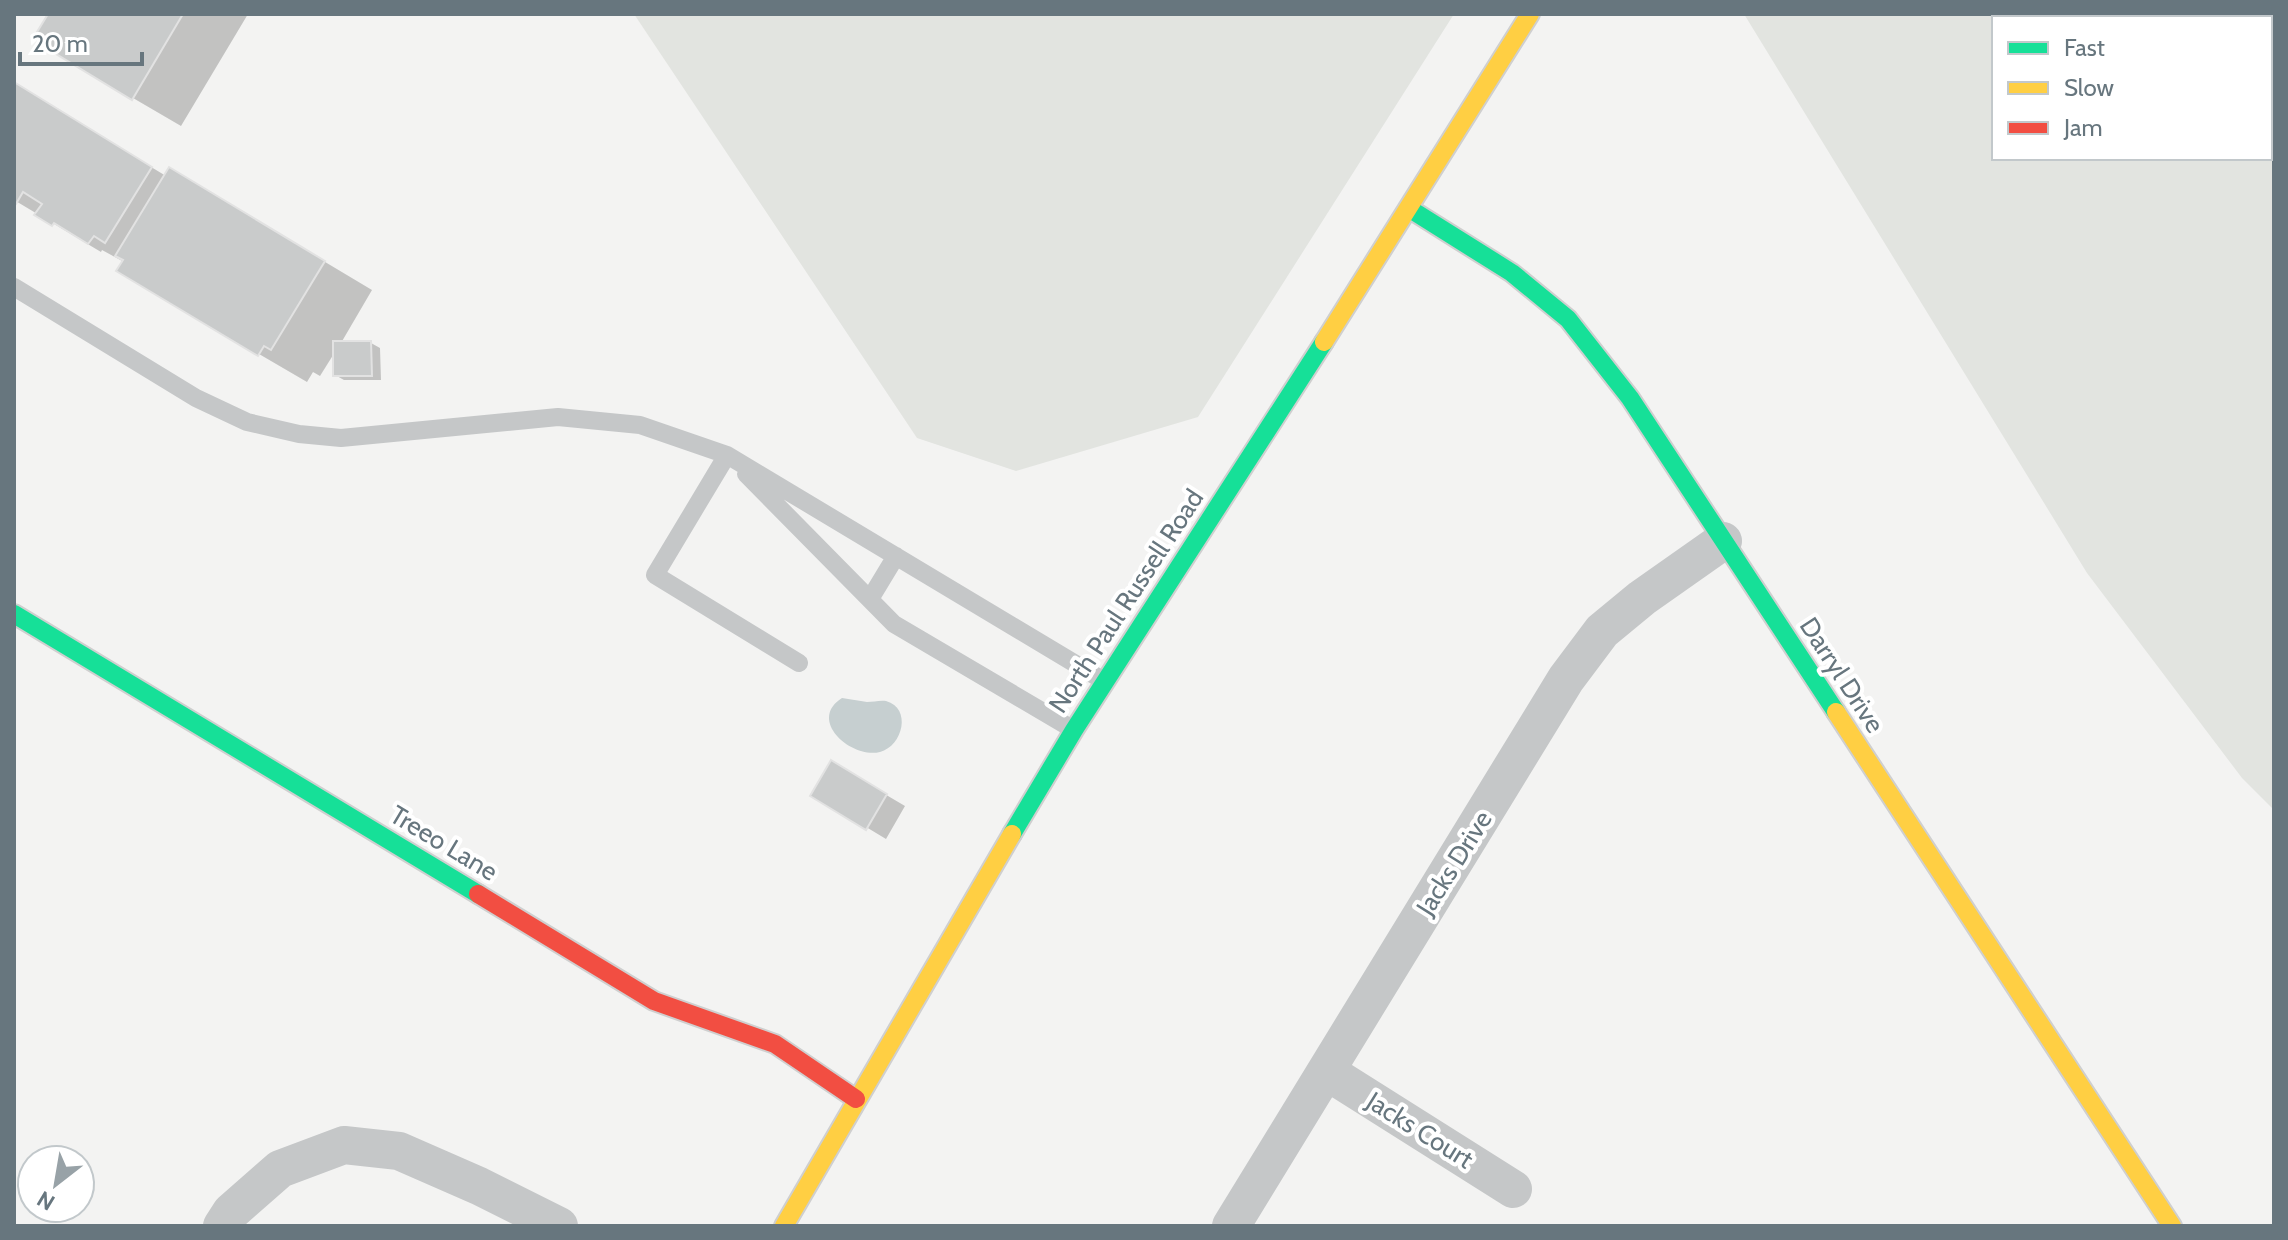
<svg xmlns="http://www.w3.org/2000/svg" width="2288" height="1240" font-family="Cabin,sans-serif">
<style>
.green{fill:#e2e4e0;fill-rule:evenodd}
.water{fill:#c6cfd0}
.shadow{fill:#0003}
.building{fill:#c9cbcb;stroke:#e2e2e2;stroke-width:2}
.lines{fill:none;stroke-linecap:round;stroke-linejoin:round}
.fast-casing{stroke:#cfcfcf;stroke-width:22}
.slow-casing{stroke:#cfcfcf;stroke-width:22}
.jam-casing{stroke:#cfcfcf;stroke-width:22}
.lane{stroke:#c5c7c8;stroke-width:18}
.street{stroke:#c5c7c8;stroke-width:38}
.fast{stroke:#16e098;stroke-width:18}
.slow{stroke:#ffcf43;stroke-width:18}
.jam{stroke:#f24e42;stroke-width:18}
.labels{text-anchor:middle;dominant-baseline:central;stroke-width:8;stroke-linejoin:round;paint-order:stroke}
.street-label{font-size:26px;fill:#67767e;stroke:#fff}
</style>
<rect width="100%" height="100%" fill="#f3f3f2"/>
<path class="green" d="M634,14H1454L1198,417L1016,471L917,438Z
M1744,14H2274V810L2242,778L2087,573ZM1994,18H2270V158H1994Z"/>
<path class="water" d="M842,698C850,699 859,701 867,702C873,702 880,700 886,701C912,708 903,746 880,752C851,759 807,720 842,698Z"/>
<path class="shadow" d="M50,14H248L181,126L133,98L50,38Z
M14,84L166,176L218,198L372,290L341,343H371L380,348L381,380H344L335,375V352L320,376L313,372L307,382L259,354L124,262L102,250L101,252L14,200Z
M832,763L905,806L886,839L813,795Z"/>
<path class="building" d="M48,14H183L132,100L43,46L47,38L37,32Z
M14,82L152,167L105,243L94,236L88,244L54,223L52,226L34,215L42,204L23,192L16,204L14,203Z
M169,167L325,261L271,350L264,346L258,356L116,271L123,260L115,256Z
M333,341H371L372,376H333Z
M831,760L887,794L866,830L810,796Z"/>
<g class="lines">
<g class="fast-casing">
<path id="fast" d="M1410,209L1512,273L1568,319L1630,398L1836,712
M14,614L478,894
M1012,834L1074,730L1324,342"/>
</g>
<g class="slow-casing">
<path id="slow" d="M1324,342L1530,14
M1836,712L2172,1226
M784,1226L1012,834"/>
</g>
<g class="jam-casing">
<path id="jam" d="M478,894L654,1001L775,1044L856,1099"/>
</g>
<path class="lane" d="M14,287L196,398L247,422L299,434L341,438L558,417L640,425L727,455L1104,681
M727,455L655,575L799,663
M746,474L894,624L1074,730
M870,599L896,556"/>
<path class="street" d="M1326,1071L1513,1189
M222,1226L231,1212L280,1169L344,1145L399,1151L479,1186L559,1226
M1231,1226L1566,679L1602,631L1642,598L1723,541"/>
<use href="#fast" class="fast"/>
<use href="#slow" class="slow"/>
<use href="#jam" class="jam"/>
</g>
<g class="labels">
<g class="street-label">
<text transform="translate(1126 601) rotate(-57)">North Paul Russell Road</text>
<text transform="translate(1842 675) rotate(57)">Darryl Drive</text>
<text transform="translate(444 843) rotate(31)">Treeo Lane</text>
<text transform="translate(1454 863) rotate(-58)">Jacks Drive</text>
<text transform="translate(1420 1130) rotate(32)">Jacks Court</text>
</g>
</g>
<rect width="2288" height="1240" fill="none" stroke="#67767e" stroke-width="32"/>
<rect x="1992" y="16" width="280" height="144" fill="#ffffff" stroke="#c2c8cb" stroke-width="2"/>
<rect x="2008" y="42" width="40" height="12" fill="#16e098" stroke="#c2c8cb" stroke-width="2"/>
<text x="2064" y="56" font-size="24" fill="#67767e">Fast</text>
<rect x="2008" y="82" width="40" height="12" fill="#ffcf43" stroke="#c2c8cb" stroke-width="2"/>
<text x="2064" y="96" font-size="24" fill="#67767e">Slow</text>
<rect x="2008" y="122" width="40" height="12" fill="#f24e42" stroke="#c2c8cb" stroke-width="2"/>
<text x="2064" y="136" font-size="24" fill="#67767e">Jam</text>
<g transform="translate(56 1184) rotate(211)"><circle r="38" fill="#ffffff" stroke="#c2c8cb" stroke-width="2"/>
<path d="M0-6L14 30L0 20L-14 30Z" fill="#98a2a7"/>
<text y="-12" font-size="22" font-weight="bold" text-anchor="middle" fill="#67767e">N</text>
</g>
<path d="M20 52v12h122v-12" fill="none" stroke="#67767e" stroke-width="4"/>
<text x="32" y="52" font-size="24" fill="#67767e" stroke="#ffffff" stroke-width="6" paint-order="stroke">20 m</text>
</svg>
